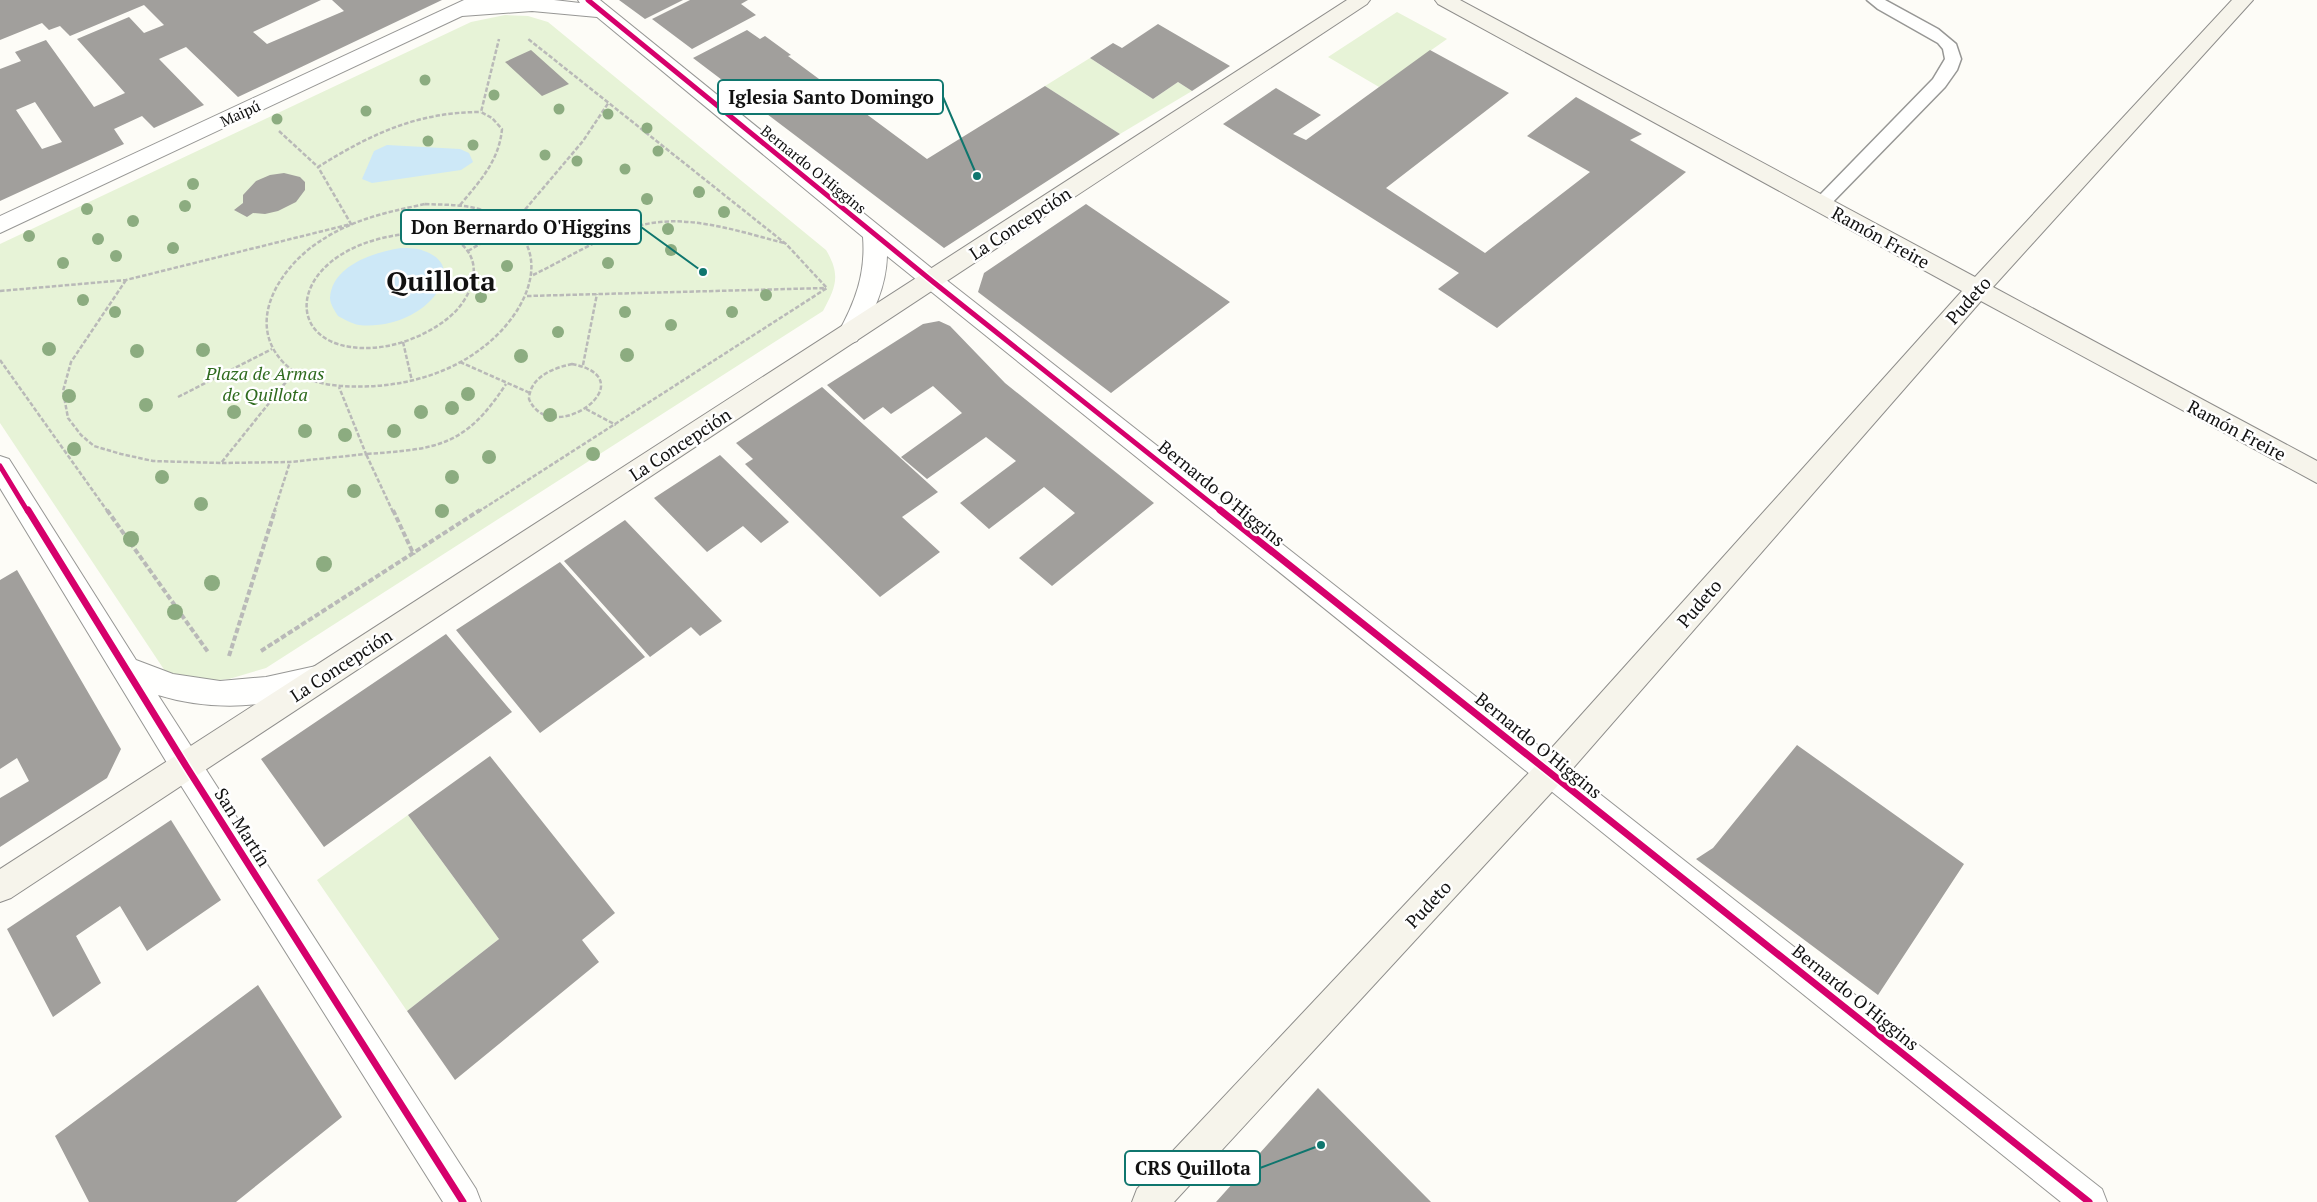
<svg xmlns="http://www.w3.org/2000/svg" width="2317" height="1202" font-family="'PT Serif',serif">
<style>
.green{fill:#e7f3d7}
.water{fill:#cde8f7}
.building{fill:#a19f9c;fill-rule:evenodd}
.lines{fill:none;stroke-linecap:round;stroke-linejoin:round}
.service-casing{stroke:#979795;stroke-width:3}
.minor-casing{stroke:#979795;stroke-width:2}
.secondary-casing{stroke:#8e8d8b;stroke-width:2}
.path-far1{stroke:#b9b9b8;stroke-width:2.5;stroke-dasharray:4.5 2;stroke-linecap:butt}
.path{stroke:#b9b9b8;stroke-width:4;stroke-dasharray:5.5 2.5;stroke-linecap:butt}
.service{fill:#fffffe;fill-rule:evenodd}
.minor{fill:#fffffe;fill-rule:evenodd}
.secondary{fill:#f6f4eb;fill-rule:evenodd}
.cycleway-far1-casing{stroke:#fff;stroke-width:8}
.cycleway-casing{stroke:#fff;stroke-width:10}
.cycleway-far1{stroke:#d6006c;stroke-width:5}
.cycleway{stroke:#d6006c;stroke-width:7}
.tree{fill:#8cac80}
.labels{text-anchor:middle;dominant-baseline:central;stroke-width:5;stroke-linejoin:round;paint-order:stroke}
.far-street-label{font-size:15px;fill:#111;stroke:#fff}
.street-label{font-size:18px;fill:#111;stroke:#fff}
.park-label{font-size:18px;font-style:italic;fill:#2f6b1f;stroke:#fff}
.town-label{font-size:28px;font-weight:bold;fill:#111;stroke:#fff}
.leader{fill:none;stroke:#0f766e;stroke-width:2}
.callout-dot{fill:#0f766e;stroke:#fff;stroke-width:2}
.callout{fill:#fff;stroke:#0f766e;stroke-width:2}
.callout-label{font-size:19px;text-anchor:middle;font-weight:bold;fill:#111}
</style>
<rect width="100%" height="100%" fill="#fdfcf7"/>
<path class="green" d="M1397,12L1447,39L1379,87L1328,57Z
M505,15L528,16L548,22L826,250C841,275 836,287 823,311L266,668L229,679L189,683L165,671L0,423V244L471,22Z
M1090,58L1153,99L1178,82L1192,91L1120,134L1045,86Z
M408,815L499,939L407,1011L317,880Z"/>
<path class="water" d="M387,145L460,149L469,153L473,162L461,170L372,183L362,179L374,151Z
M401,248C409,248 418,248 424,251C464,265 436,303 411,315C396,323 376,327 359,325C352,324 344,319 338,316C335,311 330,304 330,298C332,265 375,252 401,248Z"/>
<path class="building" d="M0,0H321L253,32L267,44L344,11L332,0H442L238,97L186,47L159,59L204,105L154,128L142,116L114,129L124,144L0,201V69L21,61L15,52L46,40L94,107L125,93L77,39L129,17L144,33L164,25L144,5L70,36L60,26L49,30L42,23L0,40ZM35,102L62,142L42,149L16,110Z
M619,0H683L645,19Z
M690,0H748L741,4L756,15L692,49L652,19Z
M1158,24L1230,66L1192,91L1178,82L1153,99L1090,58L1113,43L1122,48Z
M747,30L760,39L765,36L791,55L788,56L927,159L1045,86L1120,134L944,248L693,58Z
M531,50L569,84L542,96L505,62Z
M1430,50L1509,93L1386,188L1485,253L1590,172L1527,136L1576,97L1642,134L1630,140L1686,172L1497,328L1438,289L1459,273L1223,124L1276,88L1321,115L1293,134L1306,140Z
M284,173L300,177L305,182V190L296,202L278,211L265,214L253,213L247,217L234,210L243,203V195L256,181L270,175Z
M1086,204L1230,302L1111,393L978,292L984,273Z
M939,321L950,326L1005,383L1154,503L1052,586L1019,558L1075,513L1044,487L989,529L960,503L1016,461L986,437L927,479L901,457L962,413L933,386L891,414L883,407L864,420L827,385L923,324Z
M822,387L938,492L902,517L940,552L880,597L745,464L753,459L736,443Z
M720,455L789,522L761,543L743,526L707,552L654,498Z
M625,520L722,621L700,636L691,627L650,657L564,561Z
M560,562L645,657L540,733L456,630Z
M17,570L121,749L107,778L0,847V798L29,781L17,758L0,769V580Z
M446,634L512,712L324,847L261,759Z
M1797,745L1964,864L1878,995L1696,859L1713,848Z
M490,756L615,913L582,940L599,962L455,1080L407,1011L499,939L408,815Z
M171,820L221,900L147,951L120,906L76,936L101,983L53,1017L7,929Z
M258,985L342,1117L236,1202H89L55,1136Z
M1318,1088L1431,1202H1216Z"/>
<g class="lines">
<g class="service-casing">
<path id="service" d="M1867,0H1885L1938,29L1956,44L1961,59L1957,70L1945,87L1827,208H1815L1812,204L1815,200L1933,79L1945,59L1943,49L1938,43L1878,9Z"/>
</g>
<g class="minor-casing">
<path id="minor" d="M464,0H554L580,3L578,0H600L940,275L2102,1189L2107,1202H2061L887,256C886,288 873,314 857,341L849,344L841,341L837,335C855,303 866,274 863,237L597,17L532,11L462,16L0,233V216Z
M0,456L9,459L136,660L173,674L220,681L266,677L316,666L326,670L330,679L326,688C272,708 213,712 158,695L476,1189L481,1202H443L175,776L0,488Z"/>
</g>
<g class="secondary-casing">
<path id="secondary" d="M1347,0H1370L1367,4L11,898L0,902V869Z
M1435,0H1460L1975,277L2232,0H2253L1993,287L2317,461V483L1981,301L1561,782L1174,1202H1132L1137,1189L1539,762L1962,291L1438,4Z"/>
</g>
<path class="path-far1" d="M279,131L318,167C371,134 417,112 481,112
M425,204C446,205 468,204 488,212C561,242 530,312 482,348C441,380 383,391 332,385C312,382 296,376 282,361C247,322 278,272 313,246C349,220 383,213 425,204Z
M460,205C480,181 499,161 502,129L492,118L481,112L499,39
M426,232C434,234 444,235 452,238C489,257 473,299 447,319C424,337 392,349 362,348C297,346 289,289 339,256C365,239 396,234 426,232Z
M468,251L512,225L583,141L609,102
M533,275C573,256 615,226 660,222C701,218 745,233 784,243
M126,280L71,362L63,391L68,418L81,435L94,446L121,454L153,461L221,463L294,372
M0,291L126,280L351,224L318,167
M527,296L826,288
M403,342L412,381
M0,360L108,512
M460,362L530,393
M572,364C649,379 551,450 529,399C530,377 553,368 572,364Z
M583,365L597,294
M178,397L272,349
M586,409L616,425
M222,463L290,462L366,454L339,387
M274,512L290,462
M393,512L366,454C437,449 465,447 506,384
M478,512L827,288L786,244L527,38"/>
<path class="path" d="M107,510L208,652
M393,510L414,555
M261,651L480,510
M229,656L275,510"/>
<use href="#service" class="service"/>
<use href="#minor" class="minor"/>
<use href="#secondary" class="secondary"/>
<g class="cycleway-far1-casing">
<path id="cycleway-far1" d="M588,0L932,281L1222,512
M0,466L28,512"/>
</g>
<g class="cycleway-casing">
<path id="cycleway" d="M28,510L186,766L463,1202
M1220,510L2089,1202"/>
</g>
<use href="#cycleway-far1" class="cycleway-far1"/>
<use href="#cycleway" class="cycleway"/>
</g>
<g class="tree">
<circle cx="425" cy="80" r="5.5"/>
<circle cx="494" cy="95" r="5.5"/>
<circle cx="559" cy="109" r="5.5"/>
<circle cx="366" cy="111" r="5.5"/>
<circle cx="608" cy="114" r="5.5"/>
<circle cx="277" cy="119" r="5.5"/>
<circle cx="647" cy="128" r="5.5"/>
<circle cx="428" cy="141" r="5.5"/>
<circle cx="473" cy="145" r="5.5"/>
<circle cx="658" cy="151" r="5.5"/>
<circle cx="545" cy="155" r="5.5"/>
<circle cx="577" cy="161" r="5.5"/>
<circle cx="625" cy="169" r="5.5"/>
<circle cx="193" cy="184" r="6"/>
<circle cx="699" cy="192" r="6"/>
<circle cx="647" cy="199" r="6"/>
<circle cx="185" cy="206" r="6"/>
<circle cx="87" cy="209" r="6"/>
<circle cx="724" cy="212" r="6"/>
<circle cx="596" cy="216" r="6"/>
<circle cx="133" cy="221" r="6"/>
<circle cx="668" cy="229" r="6"/>
<circle cx="29" cy="236" r="6"/>
<circle cx="98" cy="239" r="6"/>
<circle cx="173" cy="248" r="6"/>
<circle cx="671" cy="250" r="6"/>
<circle cx="116" cy="256" r="6"/>
<circle cx="63" cy="263" r="6"/>
<circle cx="608" cy="263" r="6"/>
<circle cx="507" cy="266" r="6"/>
<circle cx="766" cy="295" r="6"/>
<circle cx="481" cy="297" r="6"/>
<circle cx="83" cy="300" r="6"/>
<circle cx="115" cy="312" r="6"/>
<circle cx="625" cy="312" r="6"/>
<circle cx="732" cy="312" r="6"/>
<circle cx="671" cy="325" r="6"/>
<circle cx="558" cy="332" r="6"/>
<circle cx="49" cy="349" r="7"/>
<circle cx="203" cy="350" r="7"/>
<circle cx="137" cy="351" r="7"/>
<circle cx="627" cy="355" r="7"/>
<circle cx="521" cy="356" r="7"/>
<circle cx="468" cy="394" r="7"/>
<circle cx="69" cy="396" r="7"/>
<circle cx="146" cy="405" r="7"/>
<circle cx="452" cy="408" r="7"/>
<circle cx="234" cy="412" r="7"/>
<circle cx="421" cy="412" r="7"/>
<circle cx="550" cy="415" r="7"/>
<circle cx="305" cy="431" r="7"/>
<circle cx="394" cy="431" r="7"/>
<circle cx="345" cy="435" r="7"/>
<circle cx="74" cy="449" r="7"/>
<circle cx="593" cy="454" r="7"/>
<circle cx="489" cy="457" r="7"/>
<circle cx="162" cy="477" r="7"/>
<circle cx="452" cy="477" r="7"/>
<circle cx="354" cy="491" r="7"/>
<circle cx="201" cy="504" r="7"/>
<circle cx="442" cy="511" r="7"/>
<circle cx="131" cy="539" r="8"/>
<circle cx="324" cy="564" r="8"/>
<circle cx="212" cy="583" r="8"/>
<circle cx="175" cy="612" r="8"/>
</g>
<g class="labels">
<g class="far-street-label">
<text transform="translate(240 113) rotate(-25)">Maipú</text>
<text transform="translate(814 169) rotate(39)">Bernardo O'Higgins</text>
</g>
<g class="street-label">
<text transform="translate(1020 223) rotate(-33)">La Concepción</text>
<text transform="translate(1881 237) rotate(29)">Ramón Freire</text>
<text transform="translate(1968 300) rotate(-48)">Pudeto</text>
<text transform="translate(2237 430) rotate(28)">Ramón Freire</text>
<text transform="translate(680 444) rotate(-33)">La Concepción</text>
<text transform="translate(1222 493) rotate(39)">Bernardo O'Higgins</text>
<text transform="translate(1699 603) rotate(-49)">Pudeto</text>
<text transform="translate(341 665) rotate(-33)">La Concepción</text>
<text transform="translate(1539 745) rotate(39)">Bernardo O'Higgins</text>
<text transform="translate(243 827) rotate(58)">San Martín</text>
<text transform="translate(1428 904) rotate(-47)">Pudeto</text>
<text transform="translate(1856 997) rotate(39)">Bernardo O'Higgins</text>
</g>
<g class="park-label">
<text x="265" y="373">Plaza de Armas<tspan x="265" dy="21">de Quillota</tspan></text>
</g>
<g class="town-label">
<text x="441" y="280">Quillota</text>
</g>
</g>
<path class="leader" d="M977 176L943 97M703 272L641 227M1321 1145L1260 1168"/>
<g class="callout-dot">
<circle cx="977" cy="176" r="5"/>
<circle cx="703" cy="272" r="5"/>
<circle cx="1321" cy="1145" r="5"/>
</g>
<g class="callout">
<rect x="718" y="80" width="225" height="34" rx="5"/>
<rect x="401" y="210" width="240" height="34" rx="5"/>
<rect x="1125" y="1151" width="135" height="34" rx="5"/>
</g>
<g class="callout-label">
<text x="831" y="104">Iglesia Santo Domingo</text>
<text x="521" y="234">Don Bernardo O'Higgins</text>
<text x="1193" y="1175">CRS Quillota</text>
</g>
</svg>
